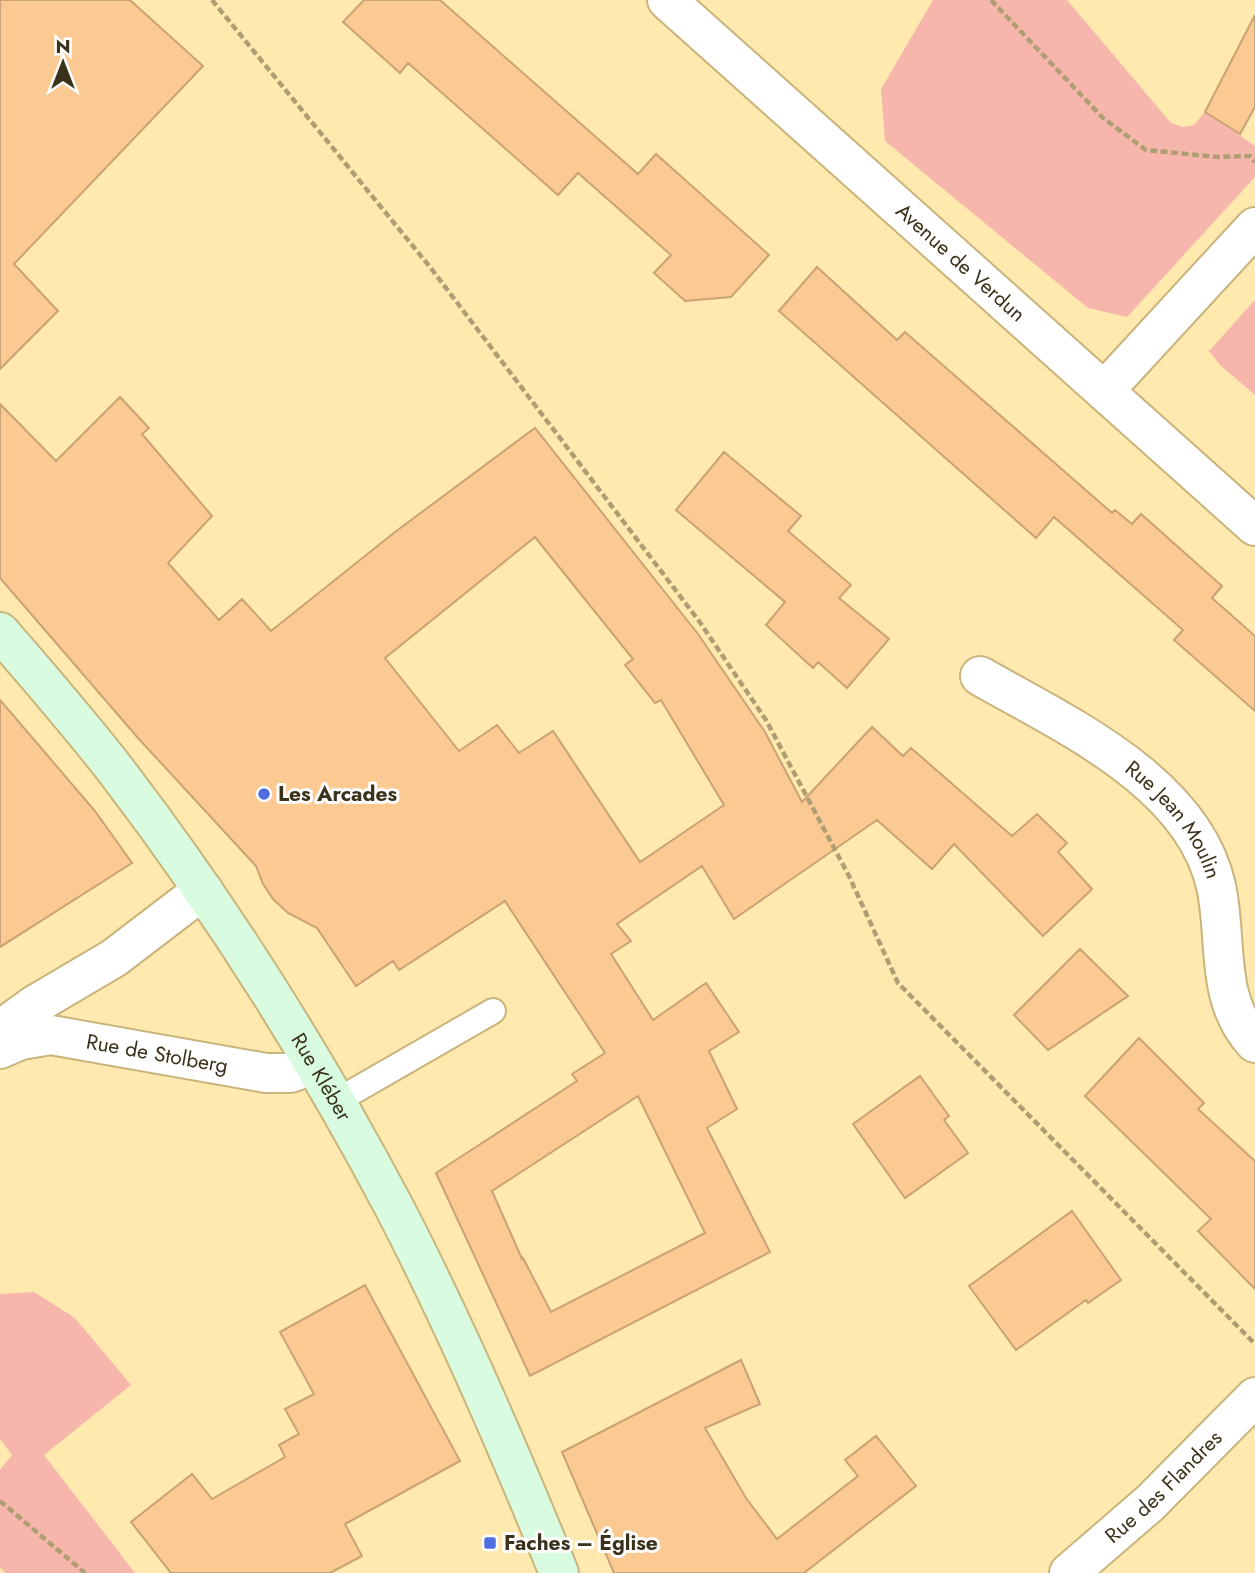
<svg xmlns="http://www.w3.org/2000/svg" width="1255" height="1573" font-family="Jost,sans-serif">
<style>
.green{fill:#f7b6ab}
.building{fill:#fbca93;stroke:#caa274;stroke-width:2;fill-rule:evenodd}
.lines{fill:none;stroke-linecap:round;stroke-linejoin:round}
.lane-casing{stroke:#c9b47c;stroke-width:28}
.street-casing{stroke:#c9b47c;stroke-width:42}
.secondary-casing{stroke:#c9b47c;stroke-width:42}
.path{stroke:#af9e73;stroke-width:4.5;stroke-dasharray:7 3.5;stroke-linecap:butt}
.lane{stroke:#fff;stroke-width:24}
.street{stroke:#fff;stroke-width:38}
.secondary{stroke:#d9fce1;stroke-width:38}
.poi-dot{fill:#4f6de1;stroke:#fff;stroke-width:2.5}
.labels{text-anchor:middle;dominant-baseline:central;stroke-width:6;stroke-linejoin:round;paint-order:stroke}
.street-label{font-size:21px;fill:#3b321c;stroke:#fff}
.poi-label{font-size:21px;font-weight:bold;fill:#3b321c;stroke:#fff;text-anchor:start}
</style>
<rect width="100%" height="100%" fill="#ffe9af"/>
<path class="green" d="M933,0H1067L1171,123L1183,127L1194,125L1205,112L1255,146V177L1127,317L1088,308L885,141L881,89Z
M1255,300V395L1220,365L1209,351Z
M34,1292L75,1318L131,1385L44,1455L135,1573H5L0,1567V1470L12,1455L0,1439V1294Z"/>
<path class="building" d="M0,0H130L203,66L14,264L58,311L0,369Z
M364,0H440L638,174L656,154L769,255L731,297L685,301L654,273L671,255L578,173L558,195L408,63L400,73L343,22Z
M1255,15V107L1240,134L1205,112Z
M817,267L897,340L905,332L1112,513L1115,510L1132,524L1141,514L1222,586L1212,598L1255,636V711L1174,640L1183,630L1054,517L1036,538L779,311Z
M120,397L149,428L142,434L212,516L168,563L219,620L242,599L271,631L395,532L535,428L698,634L765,732L802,802L872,727L903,756L911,748L1012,836L1037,814L1067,843L1058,852L1092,889L1043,936L954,844L932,869L877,820L734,919L702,866L617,924L631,941L611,954L653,1020L706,983L739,1032L709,1051L737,1109L707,1128L770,1252L530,1376L436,1173L577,1081L572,1074L605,1053L505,901L399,970L393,961L356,986L317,928L288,913L273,899L263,884L256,866L138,738L0,578V404L56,461ZM535,537L633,659L625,665L655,703L661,700L724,805L640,862L553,731L519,753L497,725L459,751L385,658ZM638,1096L705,1233L551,1312L523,1258L522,1259L492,1191Z
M724,452L801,516L788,531L851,585L839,598L889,639L847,688L818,662L813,668L766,625L785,602L676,510Z
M0,700L95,811L132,863L0,947Z
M1080,949L1128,996L1048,1050L1014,1015Z
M1139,1038L1204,1103L1198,1109L1255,1161V1289L1198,1231L1211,1219L1085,1096Z
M920,1076L949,1116L944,1120L968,1153L905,1198L853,1124Z
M1072,1211L1121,1280L1088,1303L1086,1300L1016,1350L969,1286Z
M365,1285L460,1461L345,1524L362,1556L330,1573H171L131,1522L192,1474L212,1499L285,1457L279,1445L299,1434L285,1409L314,1394L280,1332Z
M741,1360L760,1404L705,1428L746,1498L777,1539L858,1476L845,1460L876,1436L916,1486L804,1573H614L562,1452Z"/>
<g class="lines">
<g class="lane-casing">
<path id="lane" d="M335,1102L493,1011"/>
</g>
<g class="street-casing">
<g id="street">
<path id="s1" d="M667,0L1255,526"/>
<path d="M1104,391L1255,227"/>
<path id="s2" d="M980,676C1064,724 1193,782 1216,886C1228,940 1214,999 1255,1043"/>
<path d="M0,1030L36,1004L114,958L203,890"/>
<path id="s3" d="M0,1049L21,1040L51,1035L266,1073H290L314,1065"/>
<path id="s4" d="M1069,1573L1150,1503L1255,1397"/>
</g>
</g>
<g class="secondary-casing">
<g id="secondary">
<path id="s5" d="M0,632C40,678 80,724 117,772C221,908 313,1054 393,1205C455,1324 509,1449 559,1573"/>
</g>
</g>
<path class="path" d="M212,0L430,267L699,621L766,720L849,876L898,983L1255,1344
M991,0L1103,118L1146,150L1218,157L1250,156L1255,162
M0,1501L85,1573"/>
<use href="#lane" class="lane"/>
<use href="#street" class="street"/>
<use href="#secondary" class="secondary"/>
</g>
<g class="poi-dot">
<circle cx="264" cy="794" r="7"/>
<rect x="483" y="1536" width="14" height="14" rx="3.5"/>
</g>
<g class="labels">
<g class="street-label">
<text stroke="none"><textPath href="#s1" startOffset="394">Avenue de Verdun</textPath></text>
<text stroke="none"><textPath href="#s2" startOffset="245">Rue Jean Moulin</textPath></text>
<text stroke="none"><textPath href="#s3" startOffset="161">Rue de Stolberg</textPath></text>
<text stroke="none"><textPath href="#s5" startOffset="550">Rue Kléber</textPath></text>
<text stroke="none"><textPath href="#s4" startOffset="128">Rue des Flandres</textPath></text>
</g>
<g class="poi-label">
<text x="278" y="794">Les Arcades</text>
<text x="504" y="1543">Faches – Église</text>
</g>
</g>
<g transform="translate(63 63)" stroke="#ffffff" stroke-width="5" paint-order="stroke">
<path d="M0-5L12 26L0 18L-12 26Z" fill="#3b321c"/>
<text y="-10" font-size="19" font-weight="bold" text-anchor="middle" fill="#3b321c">N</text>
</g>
</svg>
